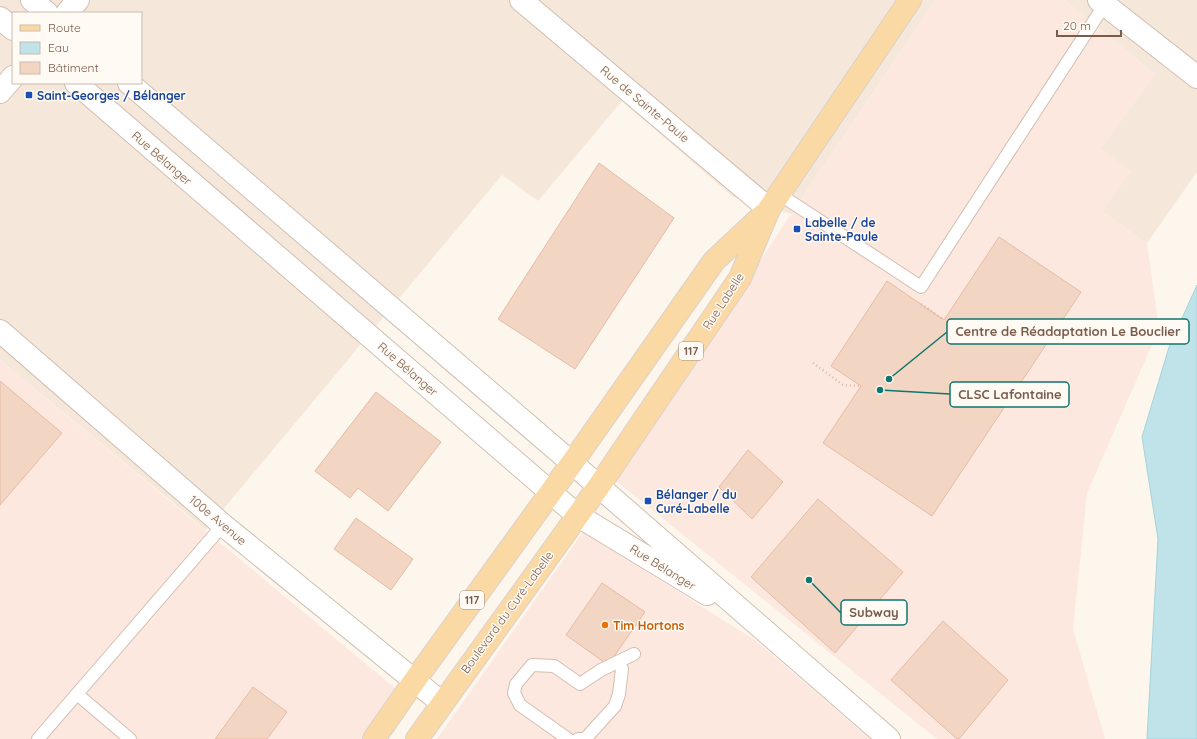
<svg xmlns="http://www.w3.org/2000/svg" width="1197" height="739" font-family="Quicksand,sans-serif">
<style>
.residential{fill:#f5e8da;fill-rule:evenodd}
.commercial{fill:#fde8e0}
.water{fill:#bfe3e8;stroke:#a5d3da}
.building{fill:#f3d5c3;stroke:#e6bba3}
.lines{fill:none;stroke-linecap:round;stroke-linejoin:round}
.service-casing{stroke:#d1beb0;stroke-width:14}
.minor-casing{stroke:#d1beb0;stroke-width:24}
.tertiary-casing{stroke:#d1beb0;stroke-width:24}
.primary-casing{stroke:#dad1cd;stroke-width:24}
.path{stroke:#d9b8a5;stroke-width:2.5;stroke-dasharray:1 3;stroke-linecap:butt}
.service{stroke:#fff;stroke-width:12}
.minor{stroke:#fff;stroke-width:22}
.tertiary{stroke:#fff;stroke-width:22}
.primary{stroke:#fbd9a5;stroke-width:22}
.transit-dot{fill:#1a4fb4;stroke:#fffaf3;stroke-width:1.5}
.food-dot{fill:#e8710a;stroke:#fffaf3;stroke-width:1.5}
.labels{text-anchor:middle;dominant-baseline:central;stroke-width:3;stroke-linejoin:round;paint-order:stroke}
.shield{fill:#fffaf3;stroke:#a28b7f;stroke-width:1}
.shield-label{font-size:11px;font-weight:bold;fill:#7a5c4d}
.transit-label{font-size:12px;font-weight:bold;fill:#164399;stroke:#fffaf3;text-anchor:start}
.street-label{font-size:12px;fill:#7a5c4d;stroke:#fffaf3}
.food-label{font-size:12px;font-weight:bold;fill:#c56008;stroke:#fffaf3;text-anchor:start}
.leader{fill:none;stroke:#0f766e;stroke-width:1.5}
.callout-dot{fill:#0f766e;stroke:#fffaf3;stroke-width:1.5}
.callout{fill:#fffaf3;stroke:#0f766e;stroke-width:1.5}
.callout-label{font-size:13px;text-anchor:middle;font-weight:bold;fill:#7a5c4d}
</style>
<rect width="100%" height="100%" fill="#fdf6ec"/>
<path class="residential" d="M0,0H935L791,214L733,197L622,101L538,201L502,175L206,530L0,360ZM13,13H141V83H13Z
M1064,0H1197V172L1147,243L1102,212L1100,149L1155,74Z"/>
<path class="commercial" d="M935,0H1064L1155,74L1100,149L1131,171L1102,212L1147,243L1159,329L1087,493L1073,629L1105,739H937L616,481L791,214Z
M0,360L401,693L369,739H0Z
M583,532L755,640L870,739H437Z"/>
<path class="water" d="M1197,285V739H1147L1158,539L1142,437L1169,347Z"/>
<path class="building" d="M599,163L674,218L575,369L498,319Z
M999,237L1081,292L932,516L823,443L861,386L831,366L887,281L944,320Z
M0,381L62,433L0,505Z
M376,392L441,442L388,511L358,488L350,498L315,471Z
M748,450L783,482L752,519L719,487Z
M818,499L903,572L835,653L751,577Z
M356,518L413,559L391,590L334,549Z
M602,583L645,612L608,665L566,635Z
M943,621L1008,680L959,739H957L891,680Z
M253,687L287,712L267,739H215Z"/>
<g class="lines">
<g class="service-casing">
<path id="service" d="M779,194L921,287L1105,4
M77,694L130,739
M38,739L223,525
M568,739L520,705L514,693L516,684L532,665L554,666L580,684L601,670L634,654
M578,739H585L615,706L619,694L622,669"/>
</g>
<g class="minor-casing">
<path id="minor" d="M521,0L769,209
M1099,0L1197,77
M0,331L223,525L442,703"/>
</g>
<g class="tertiary-casing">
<path id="tertiary" d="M32,0L47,13
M67,13L78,0
M0,18L13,29
M76,83L577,515L707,594
M129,83L572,463L889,739
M0,92L13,77"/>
</g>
<g class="primary-casing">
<path id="primary" d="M374,739L415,680L572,463L714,261L763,215
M417,739L599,486L740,278L769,209L910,0"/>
</g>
<path class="path" d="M921,304L944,320
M813,363L843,385L861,386"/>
<use href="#service" class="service"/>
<use href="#minor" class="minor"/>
<use href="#tertiary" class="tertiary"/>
<use href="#primary" class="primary"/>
</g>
<g class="transit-dot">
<rect x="25" y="91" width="8" height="8" rx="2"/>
<rect x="793" y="225" width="8" height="8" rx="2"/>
<rect x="644" y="497" width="8" height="8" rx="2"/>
</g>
<circle class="food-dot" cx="605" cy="625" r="4"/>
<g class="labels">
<g class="shield">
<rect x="679" y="342" width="24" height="18" rx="3"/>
<rect x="460" y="591" width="24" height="18" rx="3"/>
</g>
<g class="shield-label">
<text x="691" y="351">117</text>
<text x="472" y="600">117</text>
</g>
<g class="transit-label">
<text x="37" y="95">Saint-Georges / Bélanger</text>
<text x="805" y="222">Labelle / de<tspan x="805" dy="14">Sainte-Paule</tspan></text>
<text x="656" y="494">Bélanger / du<tspan x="656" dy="14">Curé-Labelle</tspan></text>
</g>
<g class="street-label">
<text transform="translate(645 104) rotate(40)">Rue de Sainte-Paule</text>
<text transform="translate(162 158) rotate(41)">Rue Bélanger</text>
<text transform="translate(723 301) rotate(-57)">Rue Labelle</text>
<text transform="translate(408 369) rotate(41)">Rue Bélanger</text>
<text transform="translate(218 520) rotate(40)">100e Avenue</text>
<text transform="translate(663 567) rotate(32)">Rue Bélanger</text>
<text transform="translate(507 612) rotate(-54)">Boulevard du Curé-Labelle</text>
</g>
<g class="food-label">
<text x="613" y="625">Tim Hortons</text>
</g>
</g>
<path class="leader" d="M889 379L947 332M880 390L950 394M809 580L841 613"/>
<g class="callout-dot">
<circle cx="889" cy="379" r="4"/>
<circle cx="880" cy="390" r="4"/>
<circle cx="809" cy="580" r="4"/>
</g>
<g class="callout">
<rect x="947" y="319" width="242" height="25" rx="4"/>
<rect x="950" y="382" width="119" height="25" rx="4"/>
<rect x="841" y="600" width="66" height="25" rx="4"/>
</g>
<g class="callout-label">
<text x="1068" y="336">Centre de Réadaptation Le Bouclier</text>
<text x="1010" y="399">CLSC Lafontaine</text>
<text x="874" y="617">Subway</text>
</g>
<rect x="12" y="12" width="130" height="72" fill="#fffaf3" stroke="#cabbb1"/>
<rect x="20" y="25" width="20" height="6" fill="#fbd9a5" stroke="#cabbb1"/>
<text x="48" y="32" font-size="12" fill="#7a5c4d">Route</text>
<rect x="20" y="42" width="20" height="12" fill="#bfe3e8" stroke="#cabbb1"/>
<text x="48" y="52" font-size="12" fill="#7a5c4d">Eau</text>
<rect x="20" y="62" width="20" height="12" fill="#f3d5c3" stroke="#cabbb1"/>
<text x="48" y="72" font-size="12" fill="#7a5c4d">Bâtiment</text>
<path d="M1057 30v6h64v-6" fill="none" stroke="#7a5c4d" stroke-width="2"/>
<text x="1063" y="30" font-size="12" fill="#7a5c4d" stroke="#fffaf3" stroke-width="3" paint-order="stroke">20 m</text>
</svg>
